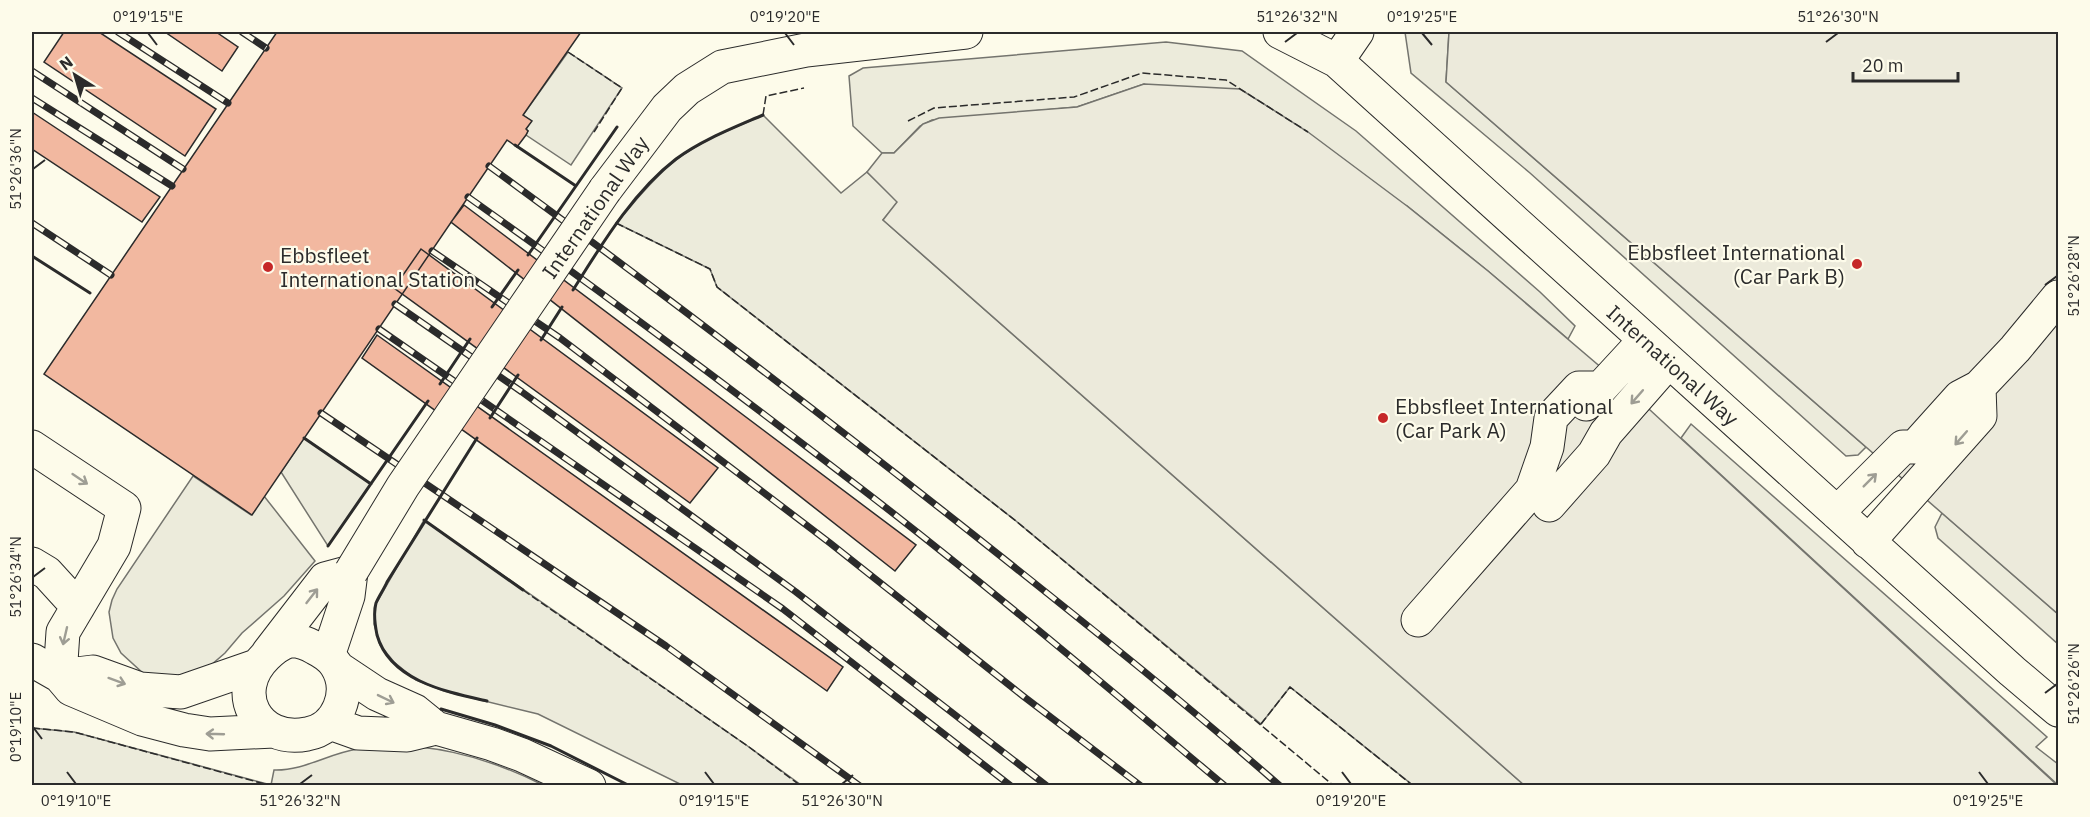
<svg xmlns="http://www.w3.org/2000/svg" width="2090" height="817" font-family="'IBM Plex Sans',sans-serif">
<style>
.green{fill:#ecebdb;stroke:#74746e;stroke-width:1.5}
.parking{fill:#eceadb;stroke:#74746e;stroke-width:1.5}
.building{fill:#f2b8a0;stroke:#2b2b2b;stroke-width:1.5}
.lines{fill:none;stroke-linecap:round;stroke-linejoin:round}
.minor-casing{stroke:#2b2b2b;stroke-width:35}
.minor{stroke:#fdfbea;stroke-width:33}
.rail-casing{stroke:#2b2b2b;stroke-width:7}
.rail{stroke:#fdfbea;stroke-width:4.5;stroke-dasharray:14;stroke-linecap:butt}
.minor-bridge-casing{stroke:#2b2b2b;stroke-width:35;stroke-linecap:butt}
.minor-bridge{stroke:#fdfbea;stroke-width:33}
.fence{stroke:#2b2b2b;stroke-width:1.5;stroke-dasharray:8 3;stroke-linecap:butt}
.wall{stroke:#2b2b2b;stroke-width:3}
.oneway{stroke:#9e9d94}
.ticks{fill:none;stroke:#2b2b2b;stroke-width:2}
.poi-dot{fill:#c62828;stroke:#fdfbea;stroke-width:2}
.labels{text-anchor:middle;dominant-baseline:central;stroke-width:4.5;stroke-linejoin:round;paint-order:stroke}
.street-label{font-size:21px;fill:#2b2b2b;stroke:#fdfbea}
.poi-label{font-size:21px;fill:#2b2b2b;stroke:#fdfbea;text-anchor:start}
.neatline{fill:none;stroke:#2b2b2b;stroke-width:2}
.ticks-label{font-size:15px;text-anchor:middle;fill:#2b2b2b}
</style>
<rect width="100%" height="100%" fill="#fdfbea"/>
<path class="green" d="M1405,32H1449L1446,82L1866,447L1858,455L1846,456L1530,173L1411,73Z
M1166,42L1242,51L1356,131L1540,292L1575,326L1568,339L1488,271L1407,206L1144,84L1077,107L932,120L920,126L894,153H882L853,126L849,76L863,68Z
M568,52L622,88L571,165L526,135L528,131L526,129L531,121L523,115Z
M763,115L841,193L867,172L898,202L883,220L1524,785H1409L1410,783L1290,687L1261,724L1016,521L717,287L710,269L616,223C635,202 653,178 675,161C700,140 733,129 763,115Z
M1691,424L2047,737L2036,747L2058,764V785L1681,438Z
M304,438L371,484L328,546L281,472Z
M193,476L251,515L264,496L315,561L284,596L242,633L225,653L211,665L182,678L144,674L121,653L113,638L109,612L112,600L117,589Z
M1942,513L2058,614V644L1938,538L1935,527Z
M424,520L749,747L801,785H682L538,714L444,691L416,680L394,662L380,645L374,624L376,604Z
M32,728L74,732L271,785L274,770C304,771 329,753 358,749C421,738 487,757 543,785L32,786Z"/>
<path class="parking" d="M1449,32H2058V614L1446,82Z
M1144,84L1240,89L1308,132L1407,206L1488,271L1637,398L2057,785H1524L883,220L897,202L867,172L882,153H894L923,124L939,118L1077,107Z"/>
<path class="building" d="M64,32H99L216,109L185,156L44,62Z
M165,32H216L238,47L222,71Z
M277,32H581L523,115L532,121L526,129L528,131L526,135L517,147L507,140L252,515L44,374Z
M32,112L160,197L142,222L32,149Z
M464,205L916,545L895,571L451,222Z
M421,249L718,468L690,503L394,288Z
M377,335L843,667L827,691L362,358Z"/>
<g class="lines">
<g class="minor-casing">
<path id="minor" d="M1280,32L1337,61L2012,671L2058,710
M1337,61L1357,32
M605,190L667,108L687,89L722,67L806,50L966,32
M1586,404L1645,340
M32,447L124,508L114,546L63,632L60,676
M1549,505L1594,454L1606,433L1669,361
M1837,513L1903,447H1915L1960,397L1979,387L2015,349L2058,297
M1868,542L1980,416L1979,387
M32,564L47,573L78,607
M1418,620L1532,490L1547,447L1551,418L1579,388H1601
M289,641C299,640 306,643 315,648C323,652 331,657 336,665C353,691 338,729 307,734C257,744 229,692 266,656C273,649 279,644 289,641Z
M268,653L325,579L351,572L348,596L328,656
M32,660L60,676L71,689L142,719L184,730L210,734L274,731
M338,668L377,694L415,711L436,728L492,744L522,755L589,786
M60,676L93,672L140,689L181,692L256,666
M330,723L358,733L407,735L436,728"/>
</g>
<use href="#minor" class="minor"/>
<g class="rail-casing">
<path id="rail" d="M118,32L228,103
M242,32L266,48
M32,71L183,169
M32,98L172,186
M489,166C663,293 834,424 1003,558C1096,632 1190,707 1280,786
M468,197C603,293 736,392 867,493C989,587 1107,687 1225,786
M32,223L111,275
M432,251L560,338L830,543L1023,696L1141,786
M395,304L522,392L796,592L1047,786
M379,329L783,609L1011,786
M321,413L666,646L860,786"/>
</g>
<use href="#rail" class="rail"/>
<g class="minor-bridge-casing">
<path id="minor-bridge" d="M351,572L403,486L605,190"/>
</g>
<use href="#minor-bridge" class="minor-bridge"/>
<path class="fence" d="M568,52L622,88L594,132
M763,115L766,96L804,88
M908,121L934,108L1074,97L1142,73L1226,80L1308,132
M616,223L710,269L717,287L1016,521L1334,786
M523,590L749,747L801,786
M1261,724L1290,687L1411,784L1409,786
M32,728L74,732L272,786"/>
<path class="wall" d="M515,145L576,186
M528,255L617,127
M32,256L90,293
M573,290C602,244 633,192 676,159C702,140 733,128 763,115
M492,307L518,270
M541,340L562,307
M440,384L470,339
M490,418L518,375
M304,438L371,484
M477,438L387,582C384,589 379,596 376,603C373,613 375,625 377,635C390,681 447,692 487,701
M424,520L523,590
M328,546L428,401
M441,709L495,725L551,746L630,786"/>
</g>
<defs><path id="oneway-shaft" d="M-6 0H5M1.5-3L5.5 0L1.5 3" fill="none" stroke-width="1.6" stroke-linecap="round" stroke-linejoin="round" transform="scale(1.5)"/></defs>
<g class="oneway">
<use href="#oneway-shaft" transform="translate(1637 397) rotate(131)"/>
<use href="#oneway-shaft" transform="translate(1961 438) rotate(131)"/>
<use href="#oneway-shaft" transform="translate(80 479) rotate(34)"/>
<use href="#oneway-shaft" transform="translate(1870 480) rotate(-45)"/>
<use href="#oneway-shaft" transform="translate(312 596) rotate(-52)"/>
<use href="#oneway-shaft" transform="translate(65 636) rotate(103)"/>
<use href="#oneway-shaft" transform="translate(117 681) rotate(20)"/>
<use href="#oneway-shaft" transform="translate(386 699) rotate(26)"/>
<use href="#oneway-shaft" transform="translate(215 734) rotate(-178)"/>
</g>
<path class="ticks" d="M148,33L157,45M785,33L794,45M1422,33L1432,45M1285,42L1297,33M1826,42L1838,33M33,169L45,160M2045,285L2057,276M33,577L45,568M2045,693L2057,684M33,727L42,739M67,772L76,784M705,772L714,784M1342,772L1351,784M1979,772L1988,784M300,784L312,775M842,784L853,775"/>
<g class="poi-dot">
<circle cx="1857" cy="264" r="6"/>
<circle cx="268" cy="267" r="6"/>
<circle cx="1383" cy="418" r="6"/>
</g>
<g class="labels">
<g class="street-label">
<text transform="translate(595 207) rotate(-55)">International Way</text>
<text transform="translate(1673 365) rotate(42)">International Way</text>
</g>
<g class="poi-label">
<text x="1845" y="252" text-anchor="end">Ebbsfleet International<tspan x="1845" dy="24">(Car Park B)</tspan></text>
<text x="280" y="255">Ebbsfleet<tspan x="280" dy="24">International Station</tspan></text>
<text x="1395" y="406">Ebbsfleet International<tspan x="1395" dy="24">(Car Park A)</tspan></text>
</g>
</g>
<rect width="2090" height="817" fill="none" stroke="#fdfbea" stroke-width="66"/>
<g transform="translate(75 75) rotate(323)" stroke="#fdfbea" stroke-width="4.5" paint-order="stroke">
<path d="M0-4.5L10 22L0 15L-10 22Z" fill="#2b2b2b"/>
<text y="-9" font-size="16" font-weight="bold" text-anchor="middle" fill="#2b2b2b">N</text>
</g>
<path d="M1853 72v9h105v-9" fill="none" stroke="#2b2b2b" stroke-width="3"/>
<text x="1862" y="72" font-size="18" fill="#2b2b2b" stroke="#fdfbea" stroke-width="4.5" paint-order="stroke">20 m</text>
<rect x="33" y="33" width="2024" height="751" class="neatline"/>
<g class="ticks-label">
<text x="148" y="22">0°19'15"E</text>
<text x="785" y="22">0°19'20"E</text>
<text x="1297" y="22">51°26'32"N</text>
<text x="1422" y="22">0°19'25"E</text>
<text x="1838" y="22">51°26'30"N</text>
<text transform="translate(16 169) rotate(-90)" y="5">51°26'36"N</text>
<text transform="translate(2074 276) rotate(-90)" y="5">51°26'28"N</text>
<text transform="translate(16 577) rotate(-90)" y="5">51°26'34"N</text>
<text transform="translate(2074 684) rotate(-90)" y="5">51°26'26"N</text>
<text transform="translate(16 727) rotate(-90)" y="5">0°19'10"E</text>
<text x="76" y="806">0°19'10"E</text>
<text x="300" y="806">51°26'32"N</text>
<text x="714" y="806">0°19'15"E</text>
<text x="842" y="806">51°26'30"N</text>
<text x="1351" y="806">0°19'20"E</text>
<text x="1988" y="806">0°19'25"E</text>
</g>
</svg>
